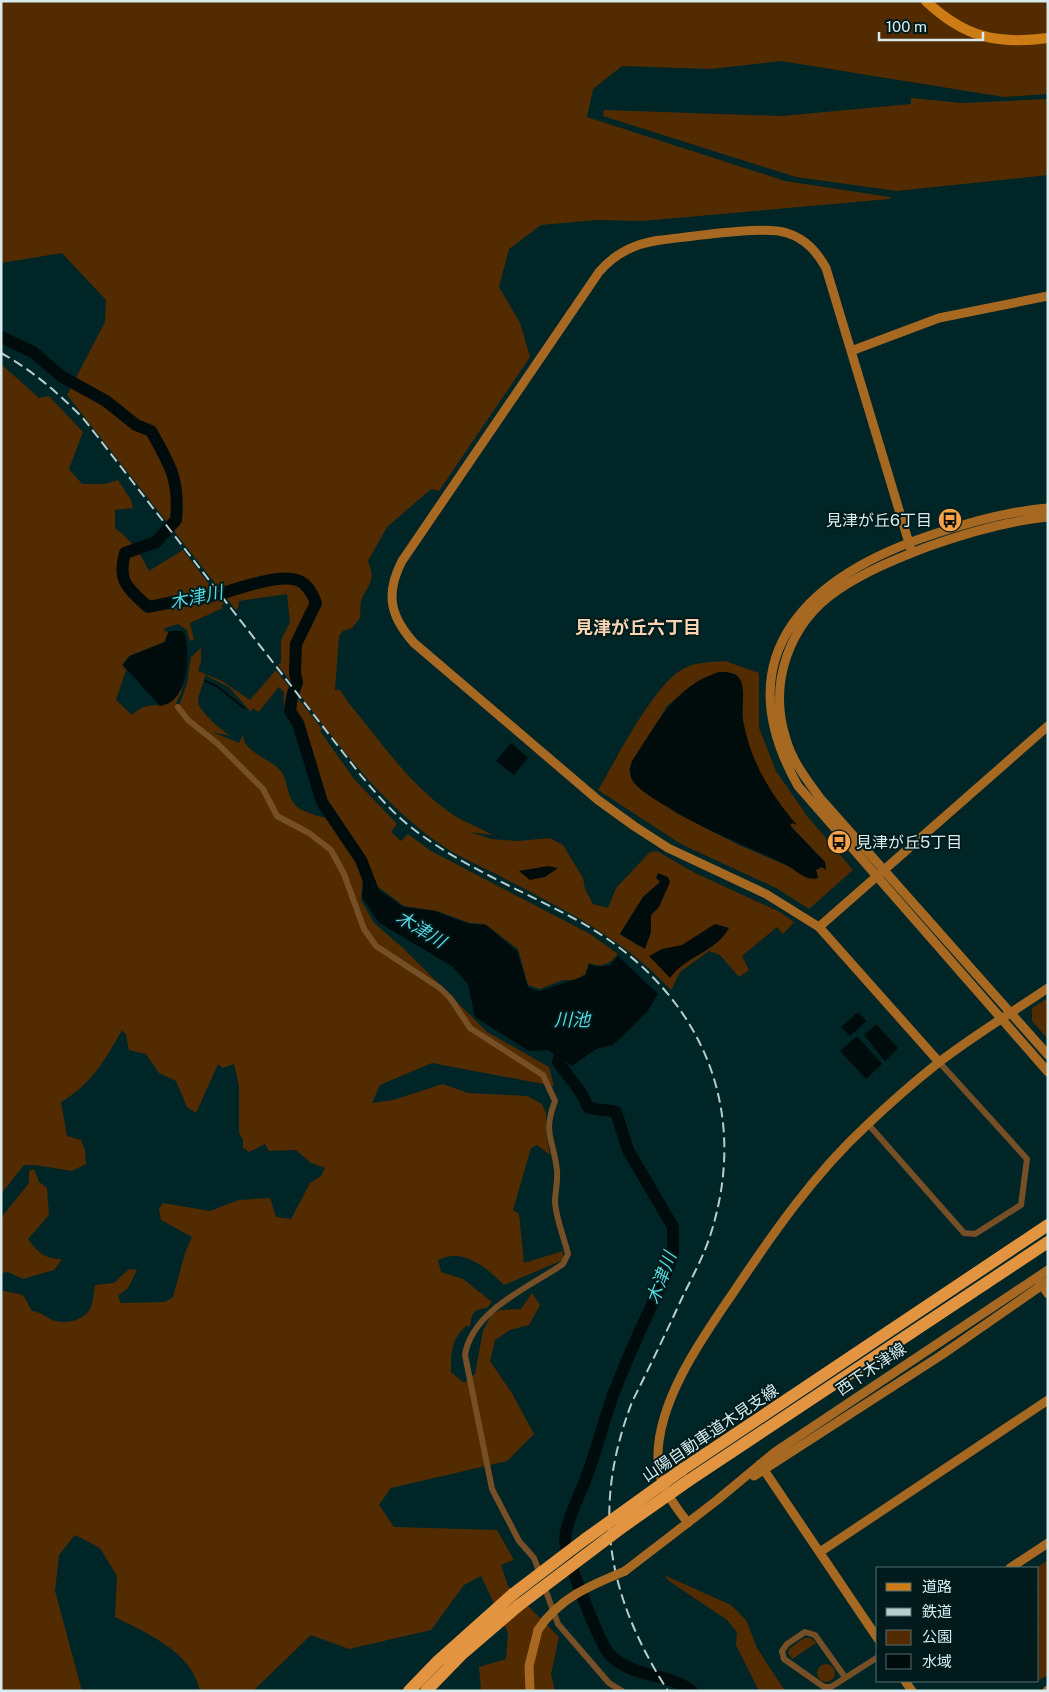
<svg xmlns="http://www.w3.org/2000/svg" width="1049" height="1692" font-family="'Public Sans','Noto Sans JP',sans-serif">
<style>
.green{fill:#522c00;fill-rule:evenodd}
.water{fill:#000b0c}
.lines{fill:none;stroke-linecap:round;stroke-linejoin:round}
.stream{stroke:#000b0c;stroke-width:2}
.river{stroke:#000b0c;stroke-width:12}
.street{stroke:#764f27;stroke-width:6}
.secondary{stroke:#a76822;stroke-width:9}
.primary{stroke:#cd7b14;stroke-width:10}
.highway{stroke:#e39441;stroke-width:12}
.rail{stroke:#b6cdce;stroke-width:2;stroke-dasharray:10 5;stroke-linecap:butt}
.secondary-bridge{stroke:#a76822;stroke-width:9}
.highway-bridge{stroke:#e39441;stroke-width:12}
.labels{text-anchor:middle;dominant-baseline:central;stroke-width:4;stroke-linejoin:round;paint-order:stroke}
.poi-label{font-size:16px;fill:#d7ebec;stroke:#011b1c;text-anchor:end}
.street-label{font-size:16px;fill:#d7ebec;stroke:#011b1c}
.water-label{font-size:18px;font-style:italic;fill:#56d6dd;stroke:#011b1c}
.neighbourhood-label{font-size:18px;font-weight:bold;fill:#f9d4b3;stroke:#011b1c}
</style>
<rect width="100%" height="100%" fill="#002527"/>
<path class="green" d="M1,1H1048V94L1004,97L781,61L711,69L622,66L593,89L587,117L785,181L890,197V199L642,221L597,220L541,225L509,249L499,287L520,323L530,357L439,491L431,489L387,527L368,561C375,581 371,581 362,598C359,604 361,612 360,618L352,628L343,631L339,636L335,690H340L348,702C381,742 413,790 458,818C469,824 482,829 493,835L470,832L491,839L518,841L550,838L563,845L583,878L585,889L593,904L608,908L616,888L650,852L657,851L693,872L780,912L794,922L783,934L777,927L742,956L749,970L739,977L720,955L709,951L680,972L671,990C621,936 560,908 496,874C478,865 459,857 443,846C376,801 326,729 278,665L281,662V640L290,622L287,594L239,601L238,608L236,610L67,395L105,322L106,300L62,253L1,263ZM661,882C662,897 662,904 651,915C651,929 651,937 639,946L620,934L643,897Z
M911,98L962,103L1048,99V175L897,191L796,177L603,116L604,110L782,116L911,104Z
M1,364L39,398L49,396L83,432L69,469L82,484H105L118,480L131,500L133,508L115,510V528C130,539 141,554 149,571L183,550L224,604L221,606L223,608L190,623L194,640L190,641L187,630L178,624L165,628L164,631L168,632L164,642L129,656L122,665L126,670L116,700L132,715C157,691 171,727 186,671L181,693L176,703L179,706L187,684L191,657L201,648V661L198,671L222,681L250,700L276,670L322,729L320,731L354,779L397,824L391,832L401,841L408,834L431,851L590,934L618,954C609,964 602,968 589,963L585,974L576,980H563L540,989L528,985L518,949L485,924L470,923L437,911L404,906L377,886L372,872L363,876L361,900L374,923L403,948L487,1032L549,1067L554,1086L432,1063L380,1085L372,1103L393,1100L443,1084L468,1093L527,1096L542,1104L546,1113V1133L550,1155L537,1145L531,1148L513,1210L519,1214L524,1263L563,1251V1260L504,1285C487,1268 463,1247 438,1260L441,1272L463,1279L492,1302L487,1308C474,1309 472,1313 470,1326H466C451,1340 451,1352 451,1372L464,1383L475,1374L483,1331L492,1314L500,1310L521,1309L532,1293L540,1305L529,1325L510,1330L495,1340L490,1361L513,1395L534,1434L507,1461L391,1488L379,1505L394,1527L497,1530L514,1560L501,1565L508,1586L559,1637L551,1674L555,1691H481L479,1667L506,1659L508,1633L481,1576L464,1585L431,1630L349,1649L311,1635L253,1691H200C192,1652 147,1633 115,1617L117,1576L100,1548L75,1535L59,1555L55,1591L82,1691H1V1290L23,1295L32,1311C40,1312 43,1315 50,1319C62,1325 82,1322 90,1309C93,1303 94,1292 95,1285L114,1283L129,1269L137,1270L128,1288L118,1296L121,1303L165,1302L173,1297L185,1253L192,1237L161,1220L159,1209L163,1203L210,1211L239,1200L270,1198L276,1217L291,1219L310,1183L321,1176L325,1168L311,1163L296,1150L269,1151L265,1144L249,1152L243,1148V1140L239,1133V1086L234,1064L223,1068L218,1064L196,1113L187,1107L176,1081L159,1073L146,1054L129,1050L126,1035L122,1030C104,1061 93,1083 61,1102L67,1136L81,1140L85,1150L86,1164L72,1171L35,1165H24L1,1194ZM205,675L229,687L251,712L253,708L258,712L260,710L279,687L284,692C282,713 288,725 306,737L314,772L326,803L328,819C319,816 303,812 296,806C285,794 289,778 278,768C268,758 242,751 243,734L239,743L212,732L231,736C223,732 199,711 198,702C198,693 204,684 205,675Z
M725,661L759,673V728L776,771L807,816L853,870L809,909L778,889L681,844L598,790C617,759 655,680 687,667C698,662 713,662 725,661ZM719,672L736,674C744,689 741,702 743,719C748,760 770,794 796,824L792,823L790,825L825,862L824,868L819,867L816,870L818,877L808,878L788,866L741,846L678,814L658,801L629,769L667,706L694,684Z
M1048,998V1039L1032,1021V1008Z
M34,1169L39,1182L47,1188L49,1215L28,1239C38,1253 45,1259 62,1259L54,1270L23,1279L8,1272L1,1273V1218L29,1183V1171Z
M1048,1560V1675L1039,1680L1038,1568H1036Z
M664,1575L731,1605L746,1620L757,1648L785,1691H759L736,1645L737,1632L727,1620L669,1581Z
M804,1638H811L816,1643L792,1659L788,1653L789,1649Z
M817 1673a9 9 0 1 1 18 0a9 9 0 1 1-18 0Z"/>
<path class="water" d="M169,631H182L185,634C190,656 189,702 160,706L123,665L130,656L165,642Z
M719,672C727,672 735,672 740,679C746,690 741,709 743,721C751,762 770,794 797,825L792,823L790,826L825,862L826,870L822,867L816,870L818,878C807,882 797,871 788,866C747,845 707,832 668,807C657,801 645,794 636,785C629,778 629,770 632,761C657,724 674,686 719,672Z
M511,743L528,758L514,775L496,761Z
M548,866L558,868L545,877L530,880L519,871Z
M658,873L668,877L670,882L659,907L651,915V932L645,949L620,934L643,897L660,882L656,878Z
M371,874L375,887L403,907L435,911L469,924L486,925L517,951L528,987C531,988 536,991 540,991C544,990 582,977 586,975L589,964L596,967L610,965L618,956L658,994L647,1012L620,1039L612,1045L596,1049L572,1066L548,1050L529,1051L475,1017L468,984L453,967L378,922L362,897L364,876Z
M715,924L729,928C716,952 686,956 670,978L649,956L662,949L682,945Z
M858,1012L867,1021L850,1036L841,1027Z
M876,1024L898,1048L885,1061L864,1035Z
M857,1036L882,1064L866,1079L840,1051Z"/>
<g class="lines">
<path class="stream" d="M205,681L217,686L244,708"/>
<path class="river" d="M1,337L33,352L61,376L106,401L136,425L151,431C170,465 180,480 176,520L156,542L125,553C117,582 128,588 148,607C166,603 184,600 202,598C228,594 272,573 297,580C307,583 312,593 316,603L296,644L295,673L297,682L292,697L290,711L298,723L322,802L361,860L373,891
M555,1046L561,1053L558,1062L582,1094L588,1107C598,1111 606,1109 616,1112L628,1150L673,1227V1253L668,1269C649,1312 628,1354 612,1398C604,1421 598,1444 590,1467C583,1490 568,1514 565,1539C564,1553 600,1645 610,1655C633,1678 666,1672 692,1691"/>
<path class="street" d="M178,707L188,720L218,744L263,789L277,816L309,833L331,850L344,874L364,929L376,946L440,988L451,999L470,1028L543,1075L555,1101C542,1135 554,1139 557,1171C558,1182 555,1192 555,1202C556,1219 564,1237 568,1254L563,1264C530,1287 472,1310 465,1355L492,1489L519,1541L534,1558L540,1574
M868,1124L964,1233L975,1234L1021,1205L1027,1159L939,1062
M544,1586L558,1624L609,1683L622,1691
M845,1677L815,1635L805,1632L787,1644L782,1651L784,1659L824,1687H831L878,1657"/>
<path class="secondary" d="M851,351L939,318L1048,296
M1048,508C1010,511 973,521 937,533C813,573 722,651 798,786L1048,1072
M1048,517C1006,521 966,533 927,547C896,559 866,571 838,590C789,623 768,683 786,739C792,761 807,780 820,798L1048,1055
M912,553L826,268C817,252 806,239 787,233C764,225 689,237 661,240C636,243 616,252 599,272L402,561C385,594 390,616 414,643L598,800L634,826L668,848L766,894L819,927L939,1062
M819,927L1048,726
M1038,1280L1048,1294
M760,1464L878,1639
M754,1476L943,1354L1048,1281
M688,1523C674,1505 658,1484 658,1460C656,1403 702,1338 733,1293C773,1233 814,1174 867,1125C890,1103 914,1082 938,1063C973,1036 1011,1013 1048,988
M820,1552L1048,1400
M1010,1568L1048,1543
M625,1571L716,1501L775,1452L1048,1270
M905,1681L912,1691
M530,1691L529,1666L538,1630
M1047,1691L1048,1690"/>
<path class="primary" d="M926,1C964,37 997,45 1048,38"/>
<path class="highway" d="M683,1469L1048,1225
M688,1481L1048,1242
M409,1691L438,1661L513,1594
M426,1691L461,1655L518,1606"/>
<path class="rail" d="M1,353C32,370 58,393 83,418L359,773C374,791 389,809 407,824C456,864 517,888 573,918C693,982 753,1099 711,1233C704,1256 692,1277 682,1298C666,1333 649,1368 632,1402C591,1510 607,1595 668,1691"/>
<path class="secondary-bridge" d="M538,1630C559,1598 591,1585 625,1571"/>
<path class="highway-bridge" d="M513,1594L584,1540L683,1469
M518,1606L624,1526L688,1481"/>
</g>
<defs>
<g id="bus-disc" transform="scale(1.25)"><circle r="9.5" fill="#f7a148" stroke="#011b1c"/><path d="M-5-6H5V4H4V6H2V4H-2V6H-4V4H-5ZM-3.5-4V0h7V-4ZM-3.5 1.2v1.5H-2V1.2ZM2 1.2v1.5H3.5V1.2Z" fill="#111"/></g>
</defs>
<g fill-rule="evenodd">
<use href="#bus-disc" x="950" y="520"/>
<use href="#bus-disc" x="839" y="842"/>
</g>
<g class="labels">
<g class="poi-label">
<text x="932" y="520">見津が丘6丁目</text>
<text x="856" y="842" text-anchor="start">見津が丘5丁目</text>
</g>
<g class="street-label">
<text transform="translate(871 1369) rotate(-34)">西下木津線</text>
<text transform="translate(710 1433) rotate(-34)">山陽自動車道木見支線</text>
</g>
<g class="water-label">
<text transform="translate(196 597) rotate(-12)">木津川</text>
<text transform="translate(421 929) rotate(31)">木津川</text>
<text x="572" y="1019">川池</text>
<text transform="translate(661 1278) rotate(-70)">木津川</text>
</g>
<g class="neighbourhood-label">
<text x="638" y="627">見津が丘六丁目</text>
</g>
</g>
<rect width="1049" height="1692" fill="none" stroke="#d7ebec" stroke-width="5"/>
<rect x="876" y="1567" width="162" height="115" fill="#011b1c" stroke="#576e6f"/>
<rect x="886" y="1583" width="25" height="8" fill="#cd7b14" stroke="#576e6f"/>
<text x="922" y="1592" font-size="15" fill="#d7ebec">道路</text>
<rect x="886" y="1608" width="25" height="8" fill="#b6cdce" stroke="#576e6f"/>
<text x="922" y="1617" font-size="15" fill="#d7ebec">鉄道</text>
<rect x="886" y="1630" width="25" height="15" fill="#522c00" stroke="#576e6f"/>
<text x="922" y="1642" font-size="15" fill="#d7ebec">公園</text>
<rect x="886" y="1654" width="25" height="15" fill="#000b0c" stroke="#576e6f"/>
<text x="922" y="1667" font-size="15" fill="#d7ebec">水域</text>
<path d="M879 32v8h104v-8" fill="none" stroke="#d7ebec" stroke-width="2.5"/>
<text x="886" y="32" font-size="15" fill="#d7ebec" stroke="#011b1c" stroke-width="4" paint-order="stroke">100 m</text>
</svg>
